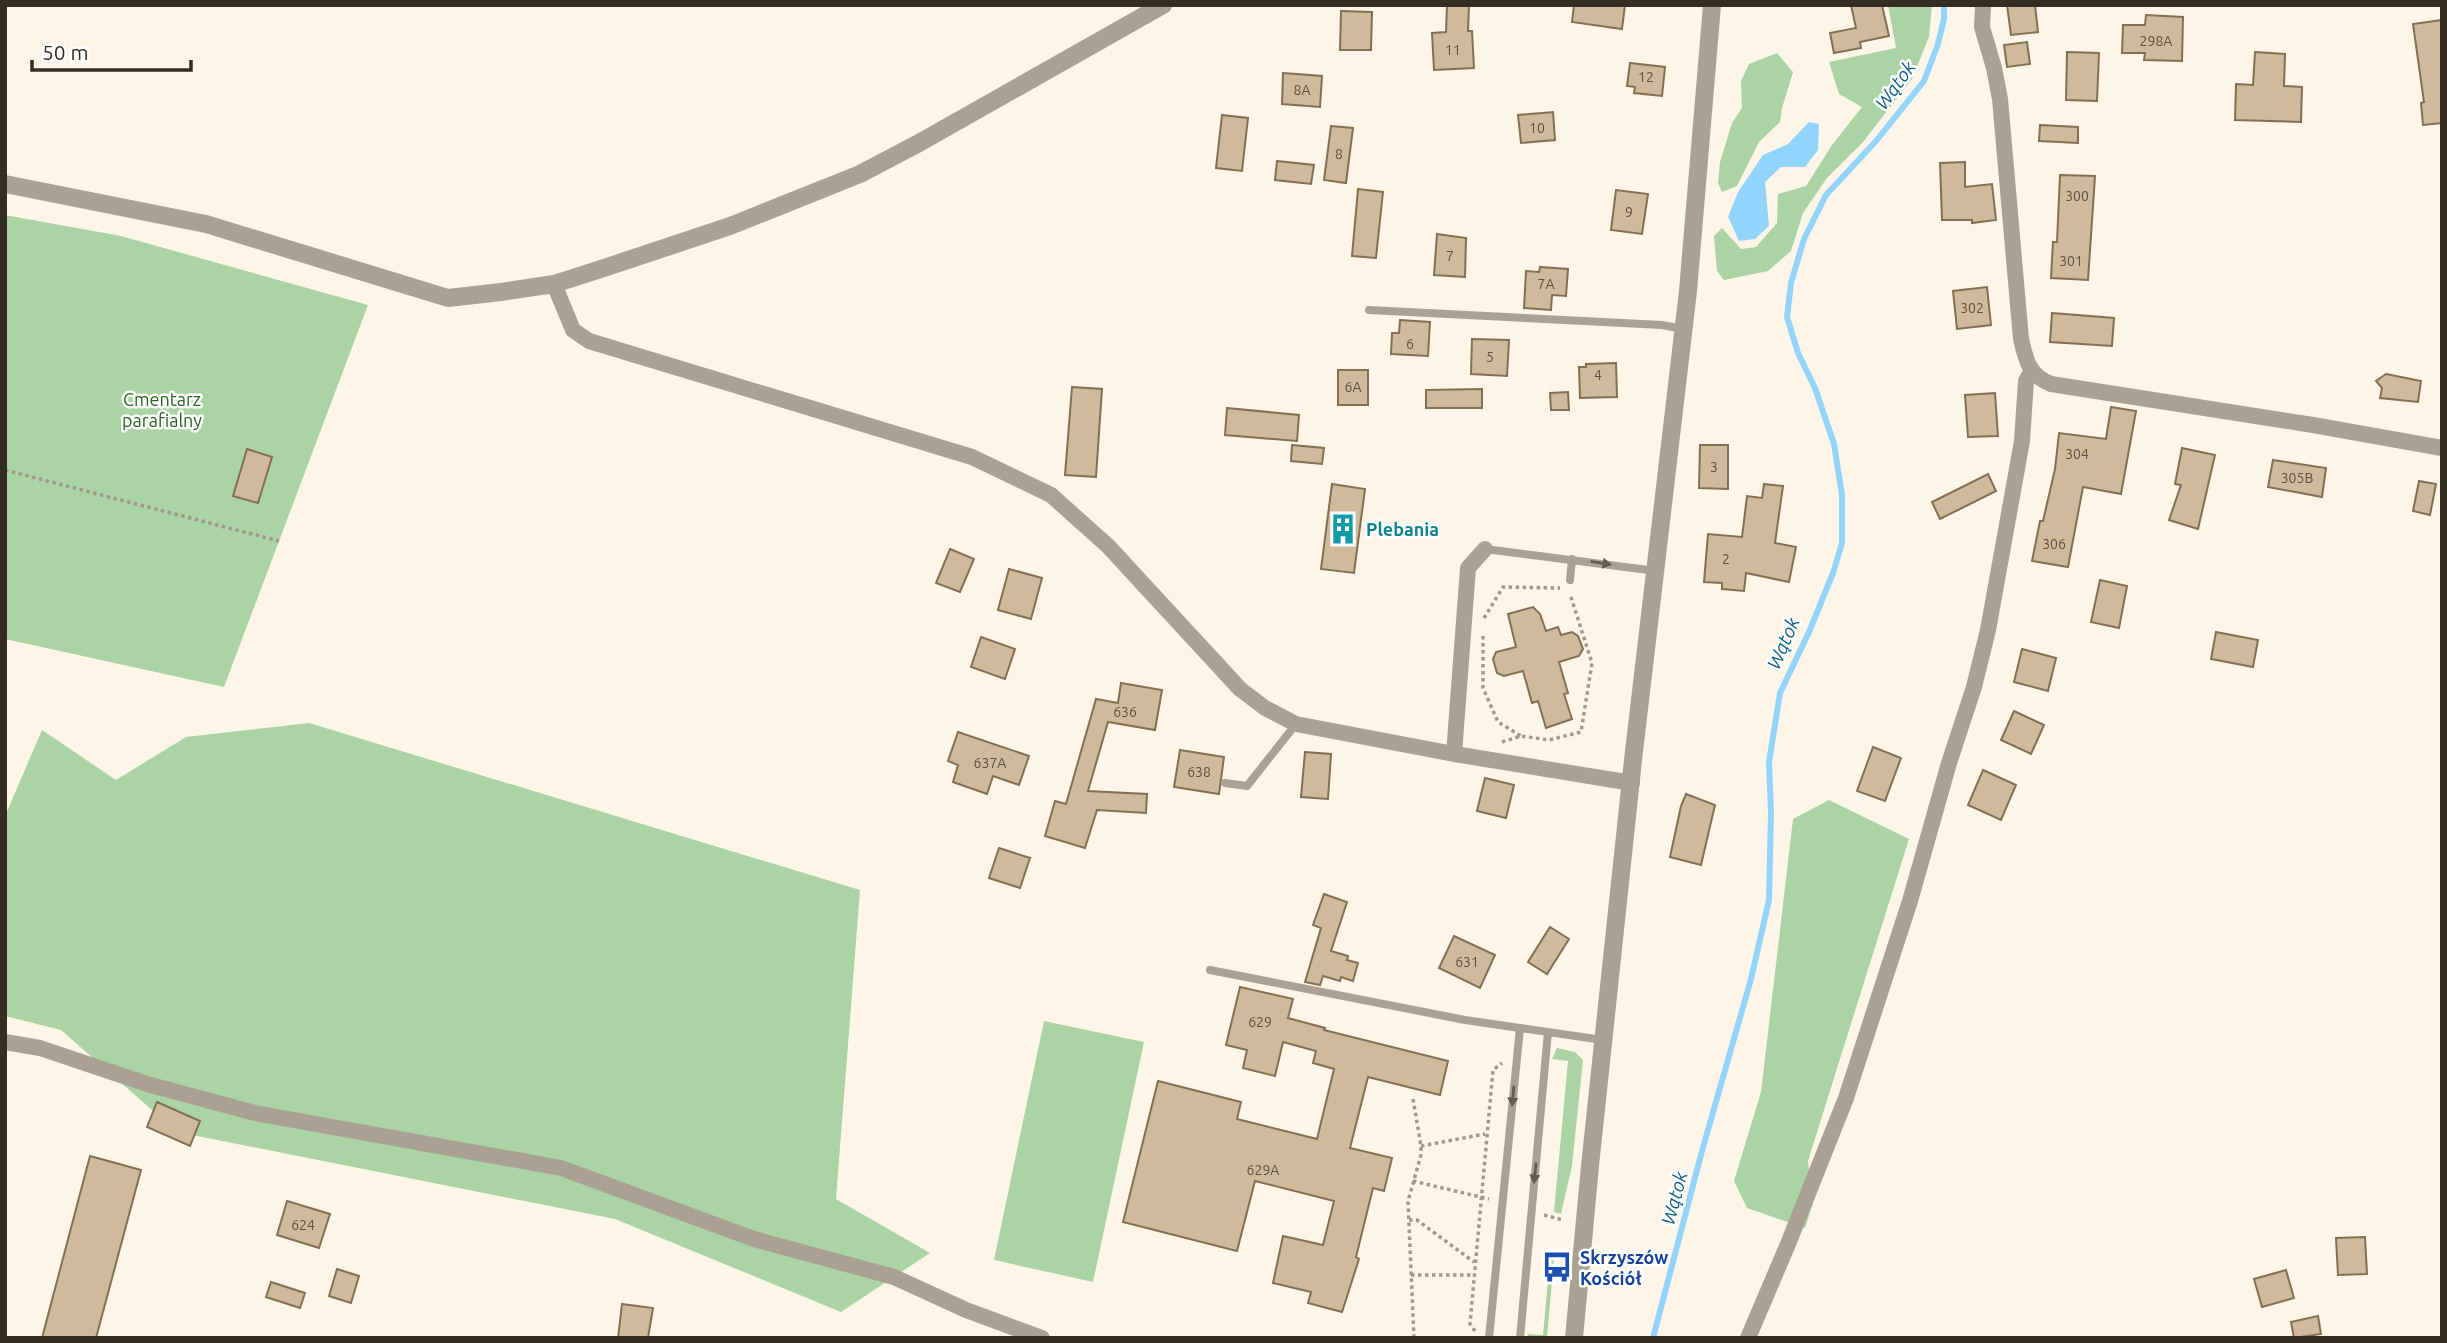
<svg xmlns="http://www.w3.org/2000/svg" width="2447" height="1343" font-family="Ubuntu,sans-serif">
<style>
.green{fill:#abd4a4}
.water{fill:#93d4fc}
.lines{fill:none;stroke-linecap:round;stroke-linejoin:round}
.stream{stroke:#93d4fc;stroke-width:6}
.building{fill:#d0ba9c;stroke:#836f53;stroke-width:2}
.path{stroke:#a1988b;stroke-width:3.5;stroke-dasharray:3.5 3.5;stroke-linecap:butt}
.service{stroke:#aaa194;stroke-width:8}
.minor{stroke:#aaa194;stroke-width:16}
.tertiary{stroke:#aaa194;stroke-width:18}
.oneway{fill:#645b50}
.labels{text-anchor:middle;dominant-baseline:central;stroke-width:5;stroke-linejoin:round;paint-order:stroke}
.number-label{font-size:14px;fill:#5c5040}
.park-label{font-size:18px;fill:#2a6421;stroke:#fff}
.culture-label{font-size:18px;font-weight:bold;fill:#0d838f;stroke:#fff;text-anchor:start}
.transit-label{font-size:18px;font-weight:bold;fill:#164399;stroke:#fff;text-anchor:start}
.water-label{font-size:19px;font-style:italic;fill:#0f5f85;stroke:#fff}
</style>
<rect width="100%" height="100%" fill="#fef5e8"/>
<path class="green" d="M1888,5H1932L1929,37L1912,79L1863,142L1827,178L1803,213L1791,251L1768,271L1724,280L1717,271L1714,236L1722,228L1741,249L1756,247L1777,223L1778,194L1806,186L1832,145L1862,107L1839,94L1829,62L1896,48Z
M1777,53L1793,72L1782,108L1780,122L1759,142L1737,186L1722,192L1718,183L1720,162L1732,123L1742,108L1741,81L1749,64Z
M5,215L121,236L368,305L224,687L5,639Z
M309,723L860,890L836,1199L930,1253L841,1312L615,1219L177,1132L61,1030L5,1016V816L42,730L116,780L186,737Z
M1829,800L1909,839L1808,1161L1813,1203L1805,1228L1747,1208L1734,1181L1761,1092L1793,819Z
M1044,1021L1144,1042L1093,1282L994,1260Z
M1557,1048L1575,1052L1583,1060L1572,1166L1561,1214L1554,1212L1568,1061L1552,1059Z
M1550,1258H1554L1547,1338H1527L1528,1334L1543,1335Z"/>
<path class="water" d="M1809,122L1819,124L1818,150L1805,167H1781L1765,182L1769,226L1755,239L1739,241L1728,217L1738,192L1763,155L1788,144Z"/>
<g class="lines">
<path class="stream" d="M1653,1338L1702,1151L1751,979L1769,900L1771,812L1769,762L1780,693L1809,632L1833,573L1842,543V495L1834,444L1815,388L1798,353L1787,317L1791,283L1804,239L1826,195L1876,141L1924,81L1938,44L1944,19V5"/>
</g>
<path class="building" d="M1447,5H1469L1468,31H1472L1474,68L1434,70L1432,33L1446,32Z
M1574,5H1625L1622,29L1572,22Z
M1851,5H1882L1889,36L1860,42L1861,48L1834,53L1830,33L1856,28Z
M2007,5H2035L2038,32L2011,35Z
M1341,11L1372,12L1371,50H1340Z
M2146,15L2183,17L2182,61L2144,60L2145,53H2122L2123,25H2145Z
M2442,20V123L2423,125L2421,103L2424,102L2413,24Z
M2027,42L2030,64L2007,67L2004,45Z
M2067,52L2099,53L2097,101L2066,100Z
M2255,52L2285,54L2284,86L2302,87L2301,122L2235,120L2236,84L2253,85Z
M1630,63L1665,67L1662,96L1634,93L1635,87L1627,86Z
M1283,73L1322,76L1320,107L1282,104Z
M1553,112L1555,140L1521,143L1518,115Z
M1222,115L1248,118L1242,171L1216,168Z
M2040,125L2078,127V143L2039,141Z
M1331,126L1353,128L1346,183L1324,180Z
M1277,161L1314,165L1311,184L1275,180Z
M1965,162V187L1992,184L1996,220L1972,223V220H1942L1940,163Z
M2060,175L2095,176L2088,280L2051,278L2053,242H2057Z
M1358,189L1383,192L1376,258L1352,256Z
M1616,190L1648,194L1642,234L1611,230Z
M1437,234L1466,238L1465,277L1434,275Z
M1540,267L1568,269L1566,296L1552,295L1551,310L1524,308L1526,271L1539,272Z
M1987,287L1991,325L1957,329L1953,291Z
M2052,313L2114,318L2112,346L2050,342Z
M1400,320L1430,322L1428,356L1391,354L1392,333H1399Z
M1472,339L1509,340L1507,376L1471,374Z
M1616,363L1617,397L1580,398L1579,367H1586V364Z
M1338,370H1368V405H1338Z
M2386,374L2421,381L2418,402L2380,398L2382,388L2376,381Z
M1072,387L1102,389L1096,477L1065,475Z
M1482,389V408H1426V390Z
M1568,392L1569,410H1551L1550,393Z
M1995,393L1998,436L1968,437L1965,395Z
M2111,407L2136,411L2121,494L2083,487L2068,567L2032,561L2040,521H2043L2055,469L2059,433L2106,439Z
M1227,408L1299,415L1297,441L1225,435Z
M1292,445L1324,448L1322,464L1291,461Z
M1700,445H1728V489L1699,488Z
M2182,448L2215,455L2198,529L2169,520L2181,485L2175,484Z
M247,449L272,457L258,503L233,496Z
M2273,460L2326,468L2322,497L2268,487Z
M1988,474L1996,491L1940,519L1932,502Z
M2419,481L2436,484L2430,515L2413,511Z
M1332,484L1365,489L1354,573L1321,569Z
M1764,484L1783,486L1775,543L1796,547L1789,582L1746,573L1744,591L1722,589V583L1704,582L1708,534L1742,537L1747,496L1762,498Z
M950,549L974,559L960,592L936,583Z
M1009,569L1042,578L1031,619L998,610Z
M2100,580L2127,586L2119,628L2091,622Z
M1533,607L1540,614L1546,631L1558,627L1561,635L1572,632L1578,636L1583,649L1579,656L1559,662L1568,693L1564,694L1572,719L1546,728L1538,701L1532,703L1523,671L1504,676L1497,673L1493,659L1496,652L1516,647L1508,614Z
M2216,632L2258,640L2253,667L2211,659Z
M981,637L1015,649L1005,679L971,667Z
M2022,649L2056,658L2048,691L2014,682Z
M1121,683L1162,690L1155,730L1108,722L1088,791L1147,794L1146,813L1097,810L1085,848L1045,836L1055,801L1066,804L1096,699L1118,703Z
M2014,711L2044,725L2031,754L2001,740Z
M958,732L1029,756L1019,785L993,776L987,794L953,782L958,765L948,761Z
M1873,747L1901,758L1885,801L1857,791Z
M1180,750L1224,757L1219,794L1174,787Z
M1305,752L1331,754L1328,799L1301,797Z
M1983,770L2016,785L2001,820L1968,805Z
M1485,778L1514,785L1506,818L1477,811Z
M1686,794L1715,805L1701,865L1670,857L1681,806Z
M999,848L1030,858L1020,888L989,878Z
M1324,894L1347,902L1331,951L1348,956L1347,960L1358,963L1353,981L1341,977L1340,981L1323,976L1320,985L1305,982L1321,928L1313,925Z
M1550,927L1569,939L1547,974L1528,962Z
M1454,936L1495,955L1480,988L1439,968Z
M1240,987L1293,999L1288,1018L1325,1028L1324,1030L1448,1061L1440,1095L1368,1077L1350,1148L1392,1158L1384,1191L1373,1188L1356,1257L1359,1259L1342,1312L1308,1303L1311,1292L1273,1283L1283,1236L1323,1245L1334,1201L1255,1181L1237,1251L1123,1222L1158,1081L1241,1102L1237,1119L1317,1139L1334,1069L1313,1063L1316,1051L1283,1042L1275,1076L1243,1068L1247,1050L1226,1045Z
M157,1102L200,1121L190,1146L147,1127Z
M90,1156L141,1170L96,1338H42Z
M287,1201L330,1214L319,1248L277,1235Z
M2365,1237L2367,1274L2338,1275L2336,1238Z
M337,1269L359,1276L351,1303L329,1296Z
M2286,1270L2294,1298L2262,1307L2254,1279Z
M271,1282L305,1293L300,1308L266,1297Z
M622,1304L653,1308L648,1338H618Z
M2318,1316L2321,1334L2294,1338L2291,1322Z"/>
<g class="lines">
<path class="path" d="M5,470L279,541
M1484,618L1503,587L1560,588
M1483,636V688L1498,722L1521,736
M1502,742L1521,736L1549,740L1581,732L1592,663L1570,594
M1413,1099L1421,1146V1155L1408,1201L1414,1338
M1421,1146L1485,1134
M1413,1181L1489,1199
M1544,1215L1563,1220
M1409,1220H1417L1474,1262
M1411,1275H1474
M1475,1331L1470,1324L1493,1070L1502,1063"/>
<path class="service" d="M1369,310L1662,325L1683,329
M1485,549L1656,571
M1570,580L1572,559
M1225,783L1247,786L1296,724
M1210,970L1465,1020L1603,1040
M1489,1338L1520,1028
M1520,1338L1548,1032"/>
<path class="minor" d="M1983,5L1982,27L1994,68L2000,99L2021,339C2026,361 2029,375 2051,384L2313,425L2442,448
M554,284L573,330L589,341L972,457L1051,495L1108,546L1240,689L1265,708L1296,724L1454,754L1632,783
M1454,754L1468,568L1485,549
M5,1042L40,1048L147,1084L255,1113L561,1168L754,1239L894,1277L966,1310L1042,1338
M1748,1338L1788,1244L1846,1098L1910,901L1949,763L1974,687L1988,630L2022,441L2026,381L2031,372"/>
<path class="tertiary" d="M5,184L206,224L448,298L501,292L554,284L607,267L730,226L860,174L919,143L1163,5
M1574,1338L1590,1166L1633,760L1688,291L1712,5"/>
</g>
<defs><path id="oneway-solid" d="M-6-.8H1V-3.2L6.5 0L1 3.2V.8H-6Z" transform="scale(1.75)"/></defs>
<g class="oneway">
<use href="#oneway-solid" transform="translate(1601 563) rotate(9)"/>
<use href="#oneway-solid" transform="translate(1513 1096) rotate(95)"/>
<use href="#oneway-solid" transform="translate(1535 1173) rotate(96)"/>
</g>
<defs>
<g id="building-bare" transform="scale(2.415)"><path d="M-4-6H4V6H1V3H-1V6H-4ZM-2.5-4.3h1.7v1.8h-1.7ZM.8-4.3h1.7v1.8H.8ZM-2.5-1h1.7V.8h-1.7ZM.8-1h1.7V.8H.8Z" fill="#0f9aa8" stroke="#fff" stroke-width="2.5" paint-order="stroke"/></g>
<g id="bus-bare" transform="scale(2.415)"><path d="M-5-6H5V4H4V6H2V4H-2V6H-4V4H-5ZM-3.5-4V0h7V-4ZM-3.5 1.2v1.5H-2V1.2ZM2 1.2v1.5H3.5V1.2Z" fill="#1a4fb4" stroke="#fff" stroke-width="2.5" paint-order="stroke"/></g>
</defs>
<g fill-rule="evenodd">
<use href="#building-bare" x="1343" y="529"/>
<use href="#bus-bare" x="1557" y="1267"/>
</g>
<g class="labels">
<g class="number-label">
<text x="2156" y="41">298A</text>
<text x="1453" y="50">11</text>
<text x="1646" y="77">12</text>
<text x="1302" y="90">8A</text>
<text x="1537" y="128">10</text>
<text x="1339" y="154">8</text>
<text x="2077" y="196">300</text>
<text x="1629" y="212">9</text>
<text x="1450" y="256">7</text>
<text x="2071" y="261">301</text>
<text x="1546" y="284">7A</text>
<text x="1972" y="308">302</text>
<text x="1410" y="344">6</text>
<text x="1490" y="357">5</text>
<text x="1598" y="375">4</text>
<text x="1353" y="387">6A</text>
<text x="2077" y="454">304</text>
<text x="1714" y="467">3</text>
<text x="2297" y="478">305B</text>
<text x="2054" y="544">306</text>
<text x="1726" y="559">2</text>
<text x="1125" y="712">636</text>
<text x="990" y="763">637A</text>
<text x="1199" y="772">638</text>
<text x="1467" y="962">631</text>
<text x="1260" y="1022">629</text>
<text x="1263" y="1170">629A</text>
<text x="303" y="1225">624</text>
</g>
<g class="park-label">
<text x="162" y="399">Cmentarz<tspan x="162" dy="21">parafialny</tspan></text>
</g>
<g class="culture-label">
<text x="1366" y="529">Plebania</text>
</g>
<g class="transit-label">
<text x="1580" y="1257">Skrzyszów<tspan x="1580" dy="21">Kościół</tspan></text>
</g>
<g class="water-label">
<text transform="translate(1895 85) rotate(-54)">Wątok</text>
<text transform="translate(1783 643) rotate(-67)">Wątok</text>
<text transform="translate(1674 1198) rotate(-75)">Wątok</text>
</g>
</g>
<rect width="2447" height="1343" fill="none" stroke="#362d22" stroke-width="14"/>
<path d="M32 60v10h159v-10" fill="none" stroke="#362d22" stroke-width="3.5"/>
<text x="42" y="60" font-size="21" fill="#362d22" stroke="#ffffff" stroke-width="5" paint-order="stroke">50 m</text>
</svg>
